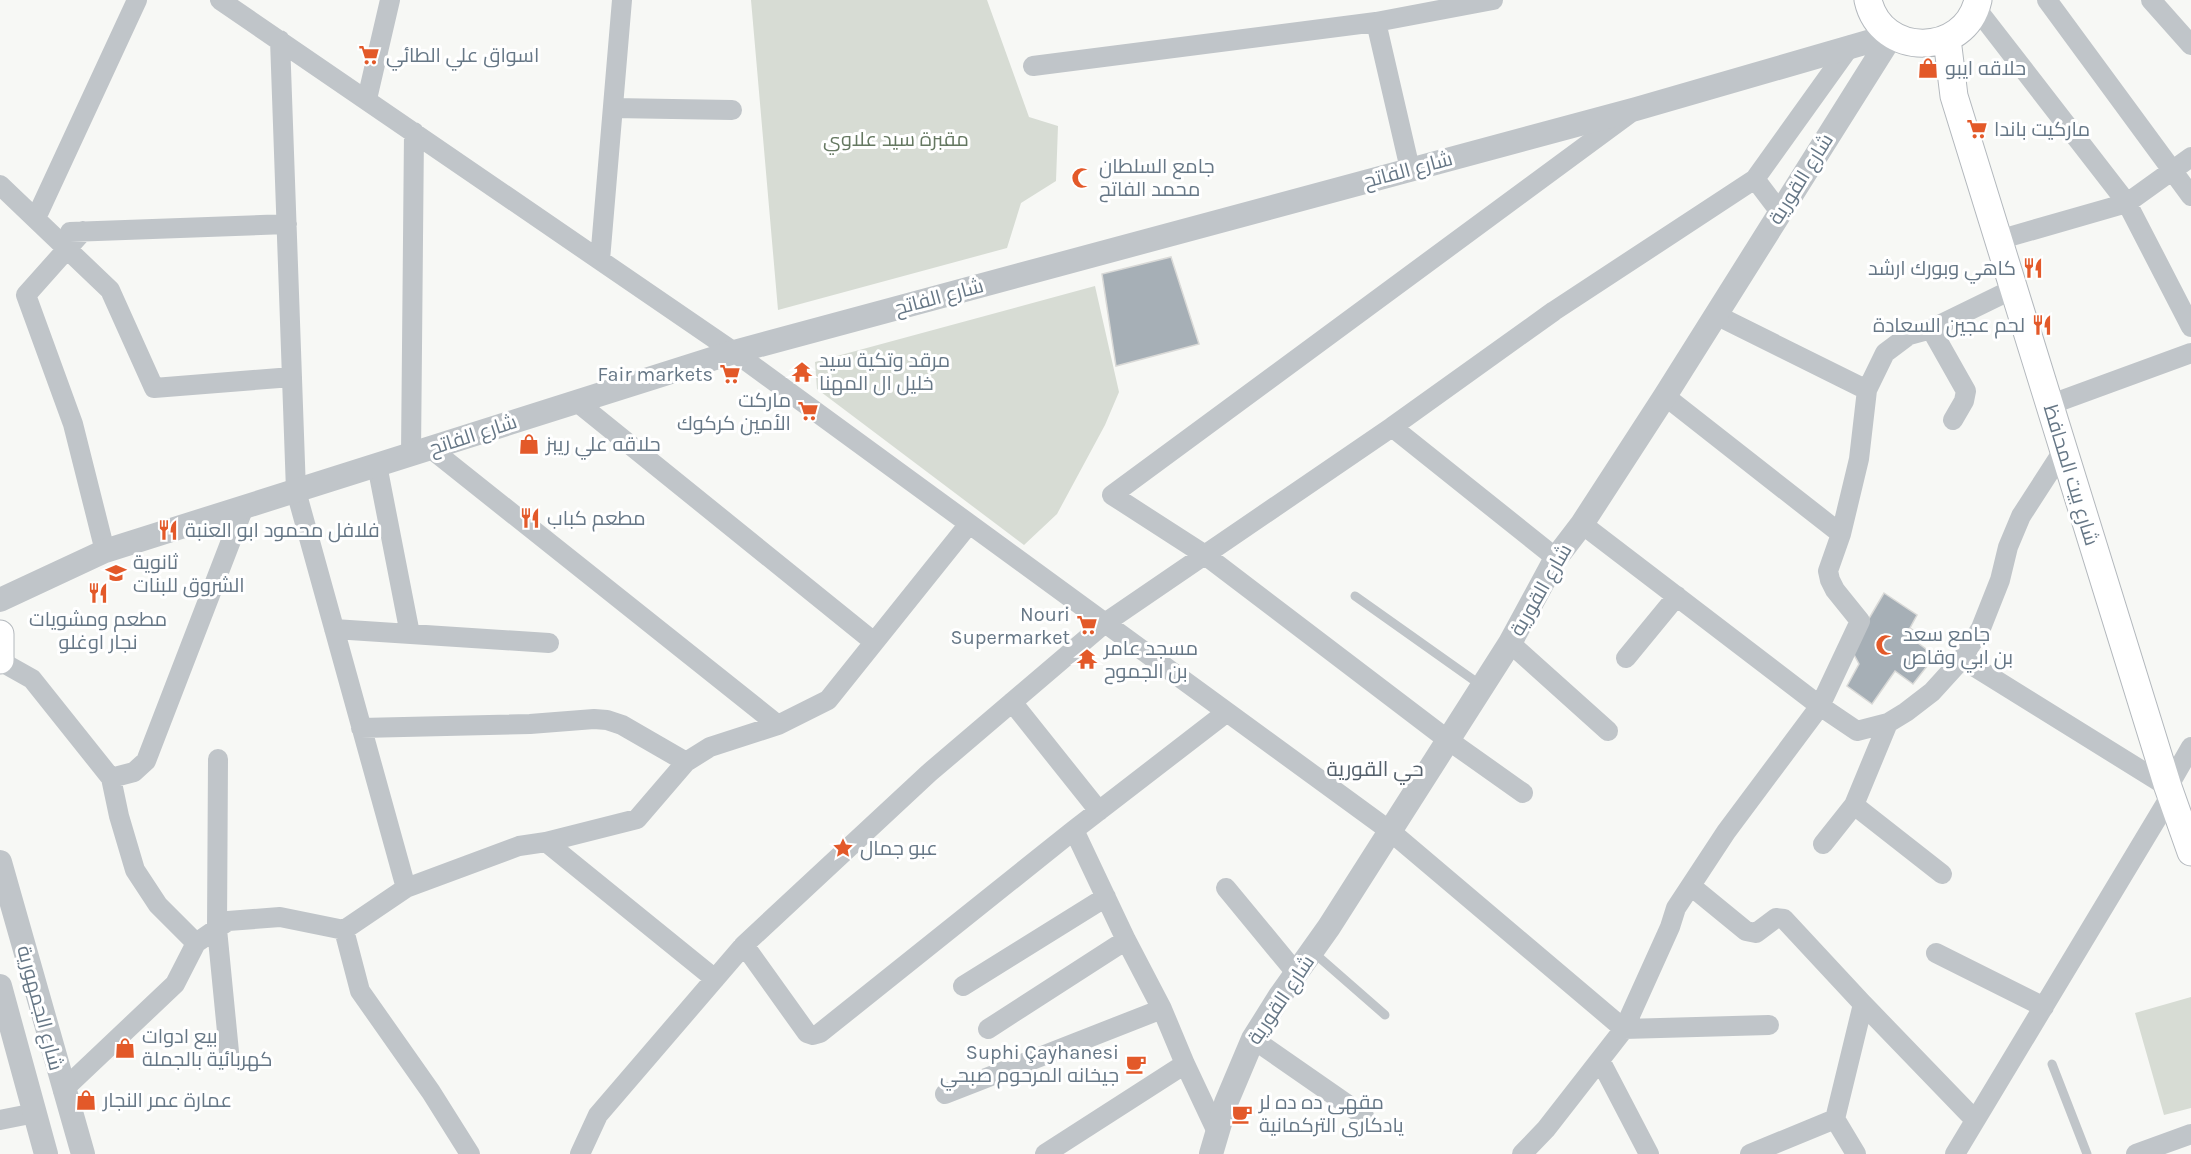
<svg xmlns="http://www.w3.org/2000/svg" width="2191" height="1154" font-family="Karla,Cairo,sans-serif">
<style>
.green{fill:#d7dcd4}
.building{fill:#a6afb6;stroke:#d9d9d7;stroke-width:1.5}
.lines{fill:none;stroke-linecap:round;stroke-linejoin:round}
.secondary-casing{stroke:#b3b8bd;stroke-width:29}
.service{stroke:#c0c5c9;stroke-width:9}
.minor{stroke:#c0c5c9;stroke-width:20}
.tertiary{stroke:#c0c5c9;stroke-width:24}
.secondary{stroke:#fff;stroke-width:27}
.labels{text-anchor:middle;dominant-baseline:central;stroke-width:6;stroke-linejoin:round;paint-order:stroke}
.poi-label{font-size:20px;fill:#667786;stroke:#fff;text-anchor:start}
.park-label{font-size:20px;fill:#657861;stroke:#fff}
.street-label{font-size:20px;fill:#667786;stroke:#fff}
.neighbourhood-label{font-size:21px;fill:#54606b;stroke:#fff}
</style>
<rect width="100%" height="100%" fill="#f7f8f5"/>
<path class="green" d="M751,0H987L1029,117L1058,126L1056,181L1021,203L1007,248L778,310Z
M1095,286L1119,392L1105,425L1057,514L1024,545L817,389L815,362Z
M2191,997V1108L2164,1115L2135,1013Z"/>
<path class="building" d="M1171,257L1199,344L1116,366L1102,274Z
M1884,593L1917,615L1910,628L1919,634L1914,640L1935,656L1913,684L1895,671L1872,704L1847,686L1859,664L1851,649Z"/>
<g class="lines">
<g class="secondary-casing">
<path id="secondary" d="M1868,0C1881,58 1965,57 1978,0
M1947,39L1954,96L2168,787L2191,852
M0,634V660"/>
</g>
<path class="service" d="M1355,596L1482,686
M1313,952L1385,1015
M2052,1064L2087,1154"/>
<path class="minor" d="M220,0L734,352L1390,831L1624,1029L1769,1025
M2047,0L2191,196
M2151,0L2191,45
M1976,8L2127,203L2191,327
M1376,22L1410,169
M280,40L296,491L406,888
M1033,66L1376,22L1493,0
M367,99L390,0
M613,108L732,110
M1755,179L1780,212
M0,185L110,290L154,388L292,377
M36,218L137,0
M83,231L26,295L73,424L105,551
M70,232L287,224
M1998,240L2127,203L2191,157
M600,260L622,0
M1716,315L1867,390
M1931,329L1966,391L1964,401L1953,420
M1665,396L1841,534
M577,402L874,642
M2049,405L2191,353
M1392,427L1556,558
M430,448L778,725
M411,455L414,132
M377,465L410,634
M1582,524L1820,706L1857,731L1888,723L1906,712L1932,692L1962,659L1981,628L2000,580L2008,547L2021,516L2063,451
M334,629L549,643
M1510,643L1608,731
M1626,658L1677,596
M1962,659L2168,787L2191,747
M0,661L32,679L111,778L119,816L135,870L158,905L196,943
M1012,702L1099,811
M361,728L530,724L594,719L607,720L622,725L686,762
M218,759L217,929L229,1052
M111,778L134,772L146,761L244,507
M1523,793L1448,740L1205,555L1112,495L1629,114
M1854,805L1942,874
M1074,830L1126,940L1162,1009L1185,1064L1217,1132
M546,842L715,979
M1823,844L1854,805L1888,723
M1691,886L1746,931L1756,933L1776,918L1784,919L1863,1004
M1226,888L1297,974
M344,930L406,888L519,846L546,842L637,819L686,762L710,747L778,725L828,700L969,524
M744,945L807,1033L813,1035L820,1033L1074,830L1227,712
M1936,953L2044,1007
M963,986L1106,897
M988,1029L1126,940
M1253,1039L1364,1116
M1600,1060L1649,1154
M63,1090L175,984L196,943L228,921L280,917L344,930L360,991L431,1092L470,1154
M945,1094L1162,1009
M0,1120L35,1113
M580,1154L598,1115L744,945L929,773L1105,623L1392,427L1554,311L1755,179L1851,45
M1045,1154L1185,1064
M1522,1154L1546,1129L1624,1029L1670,927L1676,908L1726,832L1820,706L1860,621L1835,590L1830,580L1828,571L1841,534L1859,459L1867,390L1885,353L1909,335L1931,329L2013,289
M1750,1154L1835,1119
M1856,1154L1835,1119L1863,1004L1975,1120
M1955,1154L2171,795
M2136,1154L2191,1134"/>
<path class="tertiary" d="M0,600L105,551L734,352L1636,109L1892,35
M0,862L83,1154
M0,986L46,1154
M1211,1154L1226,1103L1253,1039L1280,996L1329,927L1510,643L1556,558L1582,524L1665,396L1892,35"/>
<use href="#secondary" class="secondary"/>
</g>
<defs>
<g id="supermarket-bare" transform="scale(1.62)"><path d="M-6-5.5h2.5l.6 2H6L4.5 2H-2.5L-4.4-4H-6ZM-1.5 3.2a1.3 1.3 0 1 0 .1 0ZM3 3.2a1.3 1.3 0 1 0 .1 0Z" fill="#e35929" stroke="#fff" stroke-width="2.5" paint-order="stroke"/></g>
<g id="shop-bare" transform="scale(1.62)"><path d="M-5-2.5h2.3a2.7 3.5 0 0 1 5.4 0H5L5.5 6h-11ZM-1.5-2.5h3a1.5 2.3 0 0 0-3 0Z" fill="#e35929" stroke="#fff" stroke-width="2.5" paint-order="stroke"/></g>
<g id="mosque-bare" transform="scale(1.62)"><path d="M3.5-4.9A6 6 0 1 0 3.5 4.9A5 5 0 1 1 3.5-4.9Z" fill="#e35929" stroke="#fff" stroke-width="2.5" paint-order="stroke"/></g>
<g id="restaurant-bare" transform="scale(1.62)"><path d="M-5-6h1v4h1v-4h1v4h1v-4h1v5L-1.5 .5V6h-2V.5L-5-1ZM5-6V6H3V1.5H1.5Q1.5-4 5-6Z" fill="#e35929" stroke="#fff" stroke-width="2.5" paint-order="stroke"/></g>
<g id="temple-bare" transform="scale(1.62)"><path d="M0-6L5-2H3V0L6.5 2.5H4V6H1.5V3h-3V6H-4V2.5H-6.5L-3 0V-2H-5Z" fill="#e35929" stroke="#fff" stroke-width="2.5" paint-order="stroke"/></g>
<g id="school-bare" transform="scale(1.62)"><path d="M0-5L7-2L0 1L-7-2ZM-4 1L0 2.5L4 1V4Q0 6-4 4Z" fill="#e35929" stroke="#fff" stroke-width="2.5" paint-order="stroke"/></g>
<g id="sight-bare" transform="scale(1.62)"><path d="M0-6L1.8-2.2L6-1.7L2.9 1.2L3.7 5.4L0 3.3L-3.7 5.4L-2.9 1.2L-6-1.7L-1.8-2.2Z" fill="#e35929" stroke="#fff" stroke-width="2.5" paint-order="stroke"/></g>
<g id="cafe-bare" transform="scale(1.62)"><path d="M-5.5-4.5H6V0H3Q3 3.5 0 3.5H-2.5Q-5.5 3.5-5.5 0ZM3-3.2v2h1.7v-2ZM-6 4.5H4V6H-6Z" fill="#e35929" stroke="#fff" stroke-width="2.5" paint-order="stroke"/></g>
</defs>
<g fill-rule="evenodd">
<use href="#supermarket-bare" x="369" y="55"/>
<use href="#shop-bare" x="1928" y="68"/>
<use href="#supermarket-bare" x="1977" y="129"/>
<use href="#mosque-bare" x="1082" y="178"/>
<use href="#restaurant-bare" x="2033" y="268"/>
<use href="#restaurant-bare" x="2042" y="325"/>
<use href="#temple-bare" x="802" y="372"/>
<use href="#supermarket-bare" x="730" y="374"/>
<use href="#supermarket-bare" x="808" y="411"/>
<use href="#shop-bare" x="529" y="444"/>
<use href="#restaurant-bare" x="530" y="518"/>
<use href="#restaurant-bare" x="168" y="530"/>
<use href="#school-bare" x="116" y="573"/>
<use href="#restaurant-bare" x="98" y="593"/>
<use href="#supermarket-bare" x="1087" y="625"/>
<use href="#mosque-bare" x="1886" y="645"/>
<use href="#temple-bare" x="1087" y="659"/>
<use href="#sight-bare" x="843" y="848"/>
<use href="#shop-bare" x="125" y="1048"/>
<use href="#cafe-bare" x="1136" y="1064"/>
<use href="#shop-bare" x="86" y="1100"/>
<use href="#cafe-bare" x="1242" y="1114"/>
</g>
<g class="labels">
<g class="poi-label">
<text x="386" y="55">اسواق علي الطائي</text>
<text x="1945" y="68">حلاقه ايبو</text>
<text x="1994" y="129">ماركيت باندا</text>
<text x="1099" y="166">جامع السلطان<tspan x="1099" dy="23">محمد الفاتح</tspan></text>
<text x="2016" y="268" text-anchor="end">كاهي وبورك ارشد</text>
<text x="2025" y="325" text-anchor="end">لحم عجين السعادة</text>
<text x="819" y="360">مرقد وتكية سيد<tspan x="819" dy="23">خليل ال المهنا</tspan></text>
<text x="713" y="374" text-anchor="end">Fair markets</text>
<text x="791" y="400" text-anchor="end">ماركت<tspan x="791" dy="23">الأمين كركوك</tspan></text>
<text x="546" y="444">حلاقه علي ريبز</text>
<text x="547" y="518">مطعم كباب</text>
<text x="185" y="530">فلافل محمود ابو العنبة</text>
<text x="133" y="562">ثانوية<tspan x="133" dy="23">الشروق للبنات</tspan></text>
<text x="1070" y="614" text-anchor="end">Nouri<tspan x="1070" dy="23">Supermarket</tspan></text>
<text x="98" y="619" text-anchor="middle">مطعم ومشويات<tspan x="98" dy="23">نجار اوغلو</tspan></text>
<text x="1903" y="634">جامع سعد<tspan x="1903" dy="23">بن ابي وقاص</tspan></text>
<text x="1104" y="648">مسجد عامر<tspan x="1104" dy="23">بن الجموح</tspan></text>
<text x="860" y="848">عبو جمال</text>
<text x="142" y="1036">بيع ادوات<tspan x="142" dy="23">كهربائية بالجملة</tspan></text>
<text x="1119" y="1052" text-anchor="end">Suphi Çayhanesi<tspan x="1119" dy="23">جيخانه المرحوم صبحي</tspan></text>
<text x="103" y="1100">عمارة عمر النجار</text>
<text x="1259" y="1102">مقهى ده ده لر<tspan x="1259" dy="23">يادكارى التركمانية</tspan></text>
</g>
<g class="park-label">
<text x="896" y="139">مقبرة سيد علاوي</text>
</g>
<g class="street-label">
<text transform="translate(1408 170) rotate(-15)">شارع الفاتح</text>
<text transform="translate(1801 179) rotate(-58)">شارع القورية</text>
<text transform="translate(939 297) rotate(-15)">شارع الفاتح</text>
<text transform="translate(473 435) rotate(-18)">شارع الفاتح</text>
<text transform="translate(2071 475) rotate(73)">شارع بيت المحافظ</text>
<text transform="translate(1541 590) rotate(-60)">شارع القورية</text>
<text transform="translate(1281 1000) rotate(-56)">شارع القورية</text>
<text transform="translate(40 1008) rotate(75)">شارع الجمهورية</text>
</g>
<g class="neighbourhood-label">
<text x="1375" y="769">حي القورية</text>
</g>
</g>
</svg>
